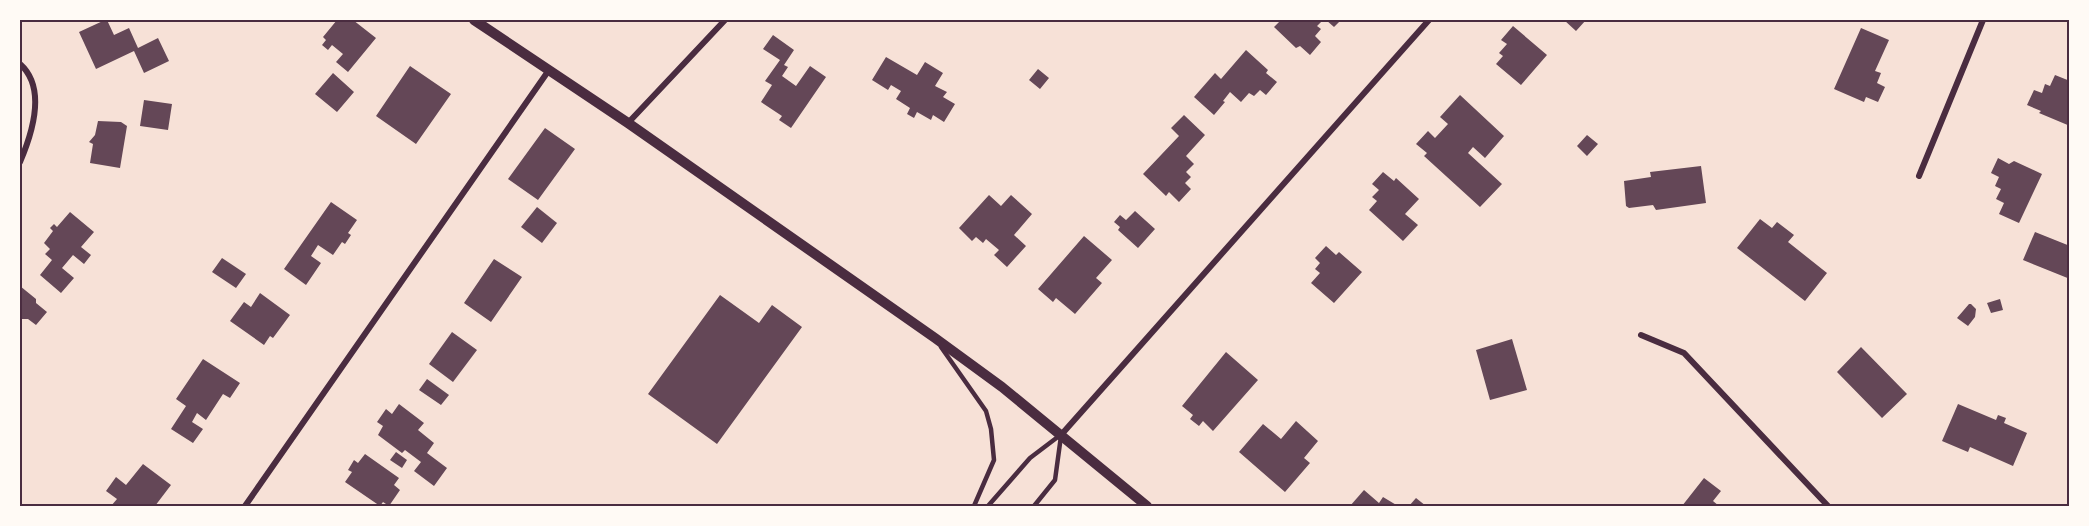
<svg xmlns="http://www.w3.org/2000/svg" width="2089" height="526" font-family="'Sofia Sans Condensed',sans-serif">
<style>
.building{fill:#644757}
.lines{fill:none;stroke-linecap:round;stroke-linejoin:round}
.service{stroke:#4a2c40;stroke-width:4.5}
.minor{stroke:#4a2c40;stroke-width:6}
.tertiary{stroke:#4a2c40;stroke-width:10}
.neatline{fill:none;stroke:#4a2c40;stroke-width:2}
</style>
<rect width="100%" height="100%" fill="#f7e1d7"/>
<path class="building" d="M105,20H107L114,35L129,28L138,48L158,38L169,61L144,73L134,51L96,69L79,32Z
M337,20H353L376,38L348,72L336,62L343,54L332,45L328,50L322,45L326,40L323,37Z
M1281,20H1323L1317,26L1321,29L1315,36L1321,42L1310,55L1300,46L1296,48L1274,27Z
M1326,20H1341L1334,27Z
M1564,20H1586L1576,31Z
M1513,26L1547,55L1521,85L1496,64L1503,56L1499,53L1507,44L1501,40Z
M1861,28L1889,40L1875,71L1881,73L1877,83L1885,87L1878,102L1866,97L1864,102L1834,89Z
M773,35L794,50L784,65L788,67L782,76L796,86L810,66L826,77L791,128L779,120L782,116L761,102L772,85L765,81L780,60L763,49Z
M1246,50L1268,70L1266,73L1277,82L1266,95L1260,90L1254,96L1249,93L1241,102L1230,92L1223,101L1225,102L1214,115L1194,97L1215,73L1221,79Z
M886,57L917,75L925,62L943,73L935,86L947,92L943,97L955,104L944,122L933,115L931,120L917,112L914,118L907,114L910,108L896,99L901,91L891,85L888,90L872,80Z
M410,66L451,94L416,144L376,116Z
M1038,69L1049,78L1040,89L1029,80Z
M333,73L354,92L337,112L315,94Z
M2055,75L2070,81V126L2039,113L2041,111L2027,105L2034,90L2042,93L2045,84L2050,86Z
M1460,95L1504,136L1485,158L1473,147L1468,153L1502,184L1480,207L1424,156L1427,153L1416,144L1428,131L1435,138L1448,124L1440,117Z
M144,100L172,104L168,130L140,126Z
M1184,115L1205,135L1186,156L1194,164L1186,172L1191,177L1185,183L1191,189L1179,202L1169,192L1166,196L1143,174L1179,136L1171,128Z
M98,121L121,122L127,126L120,168L90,163L93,144L89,142L95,135Z
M545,128L575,149L538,200L508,179Z
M1587,135L1598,144L1587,156L1577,146Z
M1998,158L2009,164L2014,161L2042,174L2019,223L1999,214L2004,203L1996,199L2001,189L1995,186L1999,177L1991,173Z
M1701,166L1706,203L1656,210L1653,205L1629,208L1626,206L1624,181L1651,177L1650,172Z
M1383,172L1394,181L1396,178L1419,199L1405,214L1418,225L1403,241L1369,210L1377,201L1372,197L1379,190L1372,184Z
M989,195L1001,206L1011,195L1032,214L1014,235L1026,246L1007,267L994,255L999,250L986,239L983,243L976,237L972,241L959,228Z
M331,202L357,220L348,233L351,235L345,244L342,242L333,255L318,245L311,256L321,263L306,285L284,269Z
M537,207L557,223L542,243L521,227Z
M1135,211L1155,229L1138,248L1118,230L1120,227L1114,222L1120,215L1126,220Z
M70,212L94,232L81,247L91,255L84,264L73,255L62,268L74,278L61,293L40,275L52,260L45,254L50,249L44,243L53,231L50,228L54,224L57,227Z
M1760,219L1772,228L1777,222L1794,235L1788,242L1827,273L1805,301L1737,248Z
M2035,232L2070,246V279L2023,260Z
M1084,236L1112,260L1096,278L1102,283L1075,314L1056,298L1053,302L1038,289Z
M1326,246L1336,255L1339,252L1362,272L1334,303L1311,283L1320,273L1315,269L1320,263L1315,258Z
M222,258L246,274L236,288L212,272Z
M494,259L522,277L491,322L464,303Z
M20,286L36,299V303L47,312L36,325L28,319H22L20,322Z
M260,293L290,315L273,338L270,336L264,345L230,321L244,302L251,307Z
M720,295L759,323L772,305L802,327L717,444L648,394Z
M2000,299L2003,310L1991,313L1987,303Z
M1969,304H1971L1976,309L1975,317L1968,326L1957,318Z
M452,332L477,350L453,382L429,364Z
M1512,339L1527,390L1490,400L1476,350Z
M1861,347L1907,394L1882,418L1837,372Z
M1226,352L1258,380L1213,431L1203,421L1199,426L1190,419L1193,415L1182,406Z
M203,359L240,383L230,398L223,394L206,420L197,413L192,422L203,429L193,443L171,429L186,406L176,399Z
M427,379L449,395L441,405L419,390Z
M399,404L424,423L418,430L434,443L427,453L447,468L434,486L414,471L421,462L405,450L402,453L378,435L383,426L377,422L386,409L392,414Z
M1958,404L1996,420L1998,415L2006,418L2004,423L2027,433L2013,466L1970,447L1968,452L1942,441Z
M1296,421L1318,441L1304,458L1310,463L1285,492L1239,452L1263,424L1281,439Z
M396,452L407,460L402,468L390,460Z
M365,454L399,478L394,485L400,490L389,506L383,502L380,506L345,482L352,472L348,470L354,460L358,463Z
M143,464L171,485L155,506H111L117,499L106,491L116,477L126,485Z
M1704,478L1721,491L1713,501L1719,506H1682Z
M1364,490L1379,503L1383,497L1398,506H1350Z
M1416,498L1426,506H1409Z"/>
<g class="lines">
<path class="service" d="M941,347L986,411L991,429L994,460L974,506
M988,506L1030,458L1059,436
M1034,506L1055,480L1061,436"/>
<path class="minor" d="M20,64C47,88 32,134 20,162
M628,123L725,20
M1919,176L1983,20
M1641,335L1684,353L1828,506
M1061,435L1429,20
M245,506L549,70"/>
<path class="tertiary" d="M474,20L628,123L935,338L1002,387L1147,506"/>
</g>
<rect width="2089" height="526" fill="none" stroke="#fffaf5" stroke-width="42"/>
<rect x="21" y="21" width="2047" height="484" class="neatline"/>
</svg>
